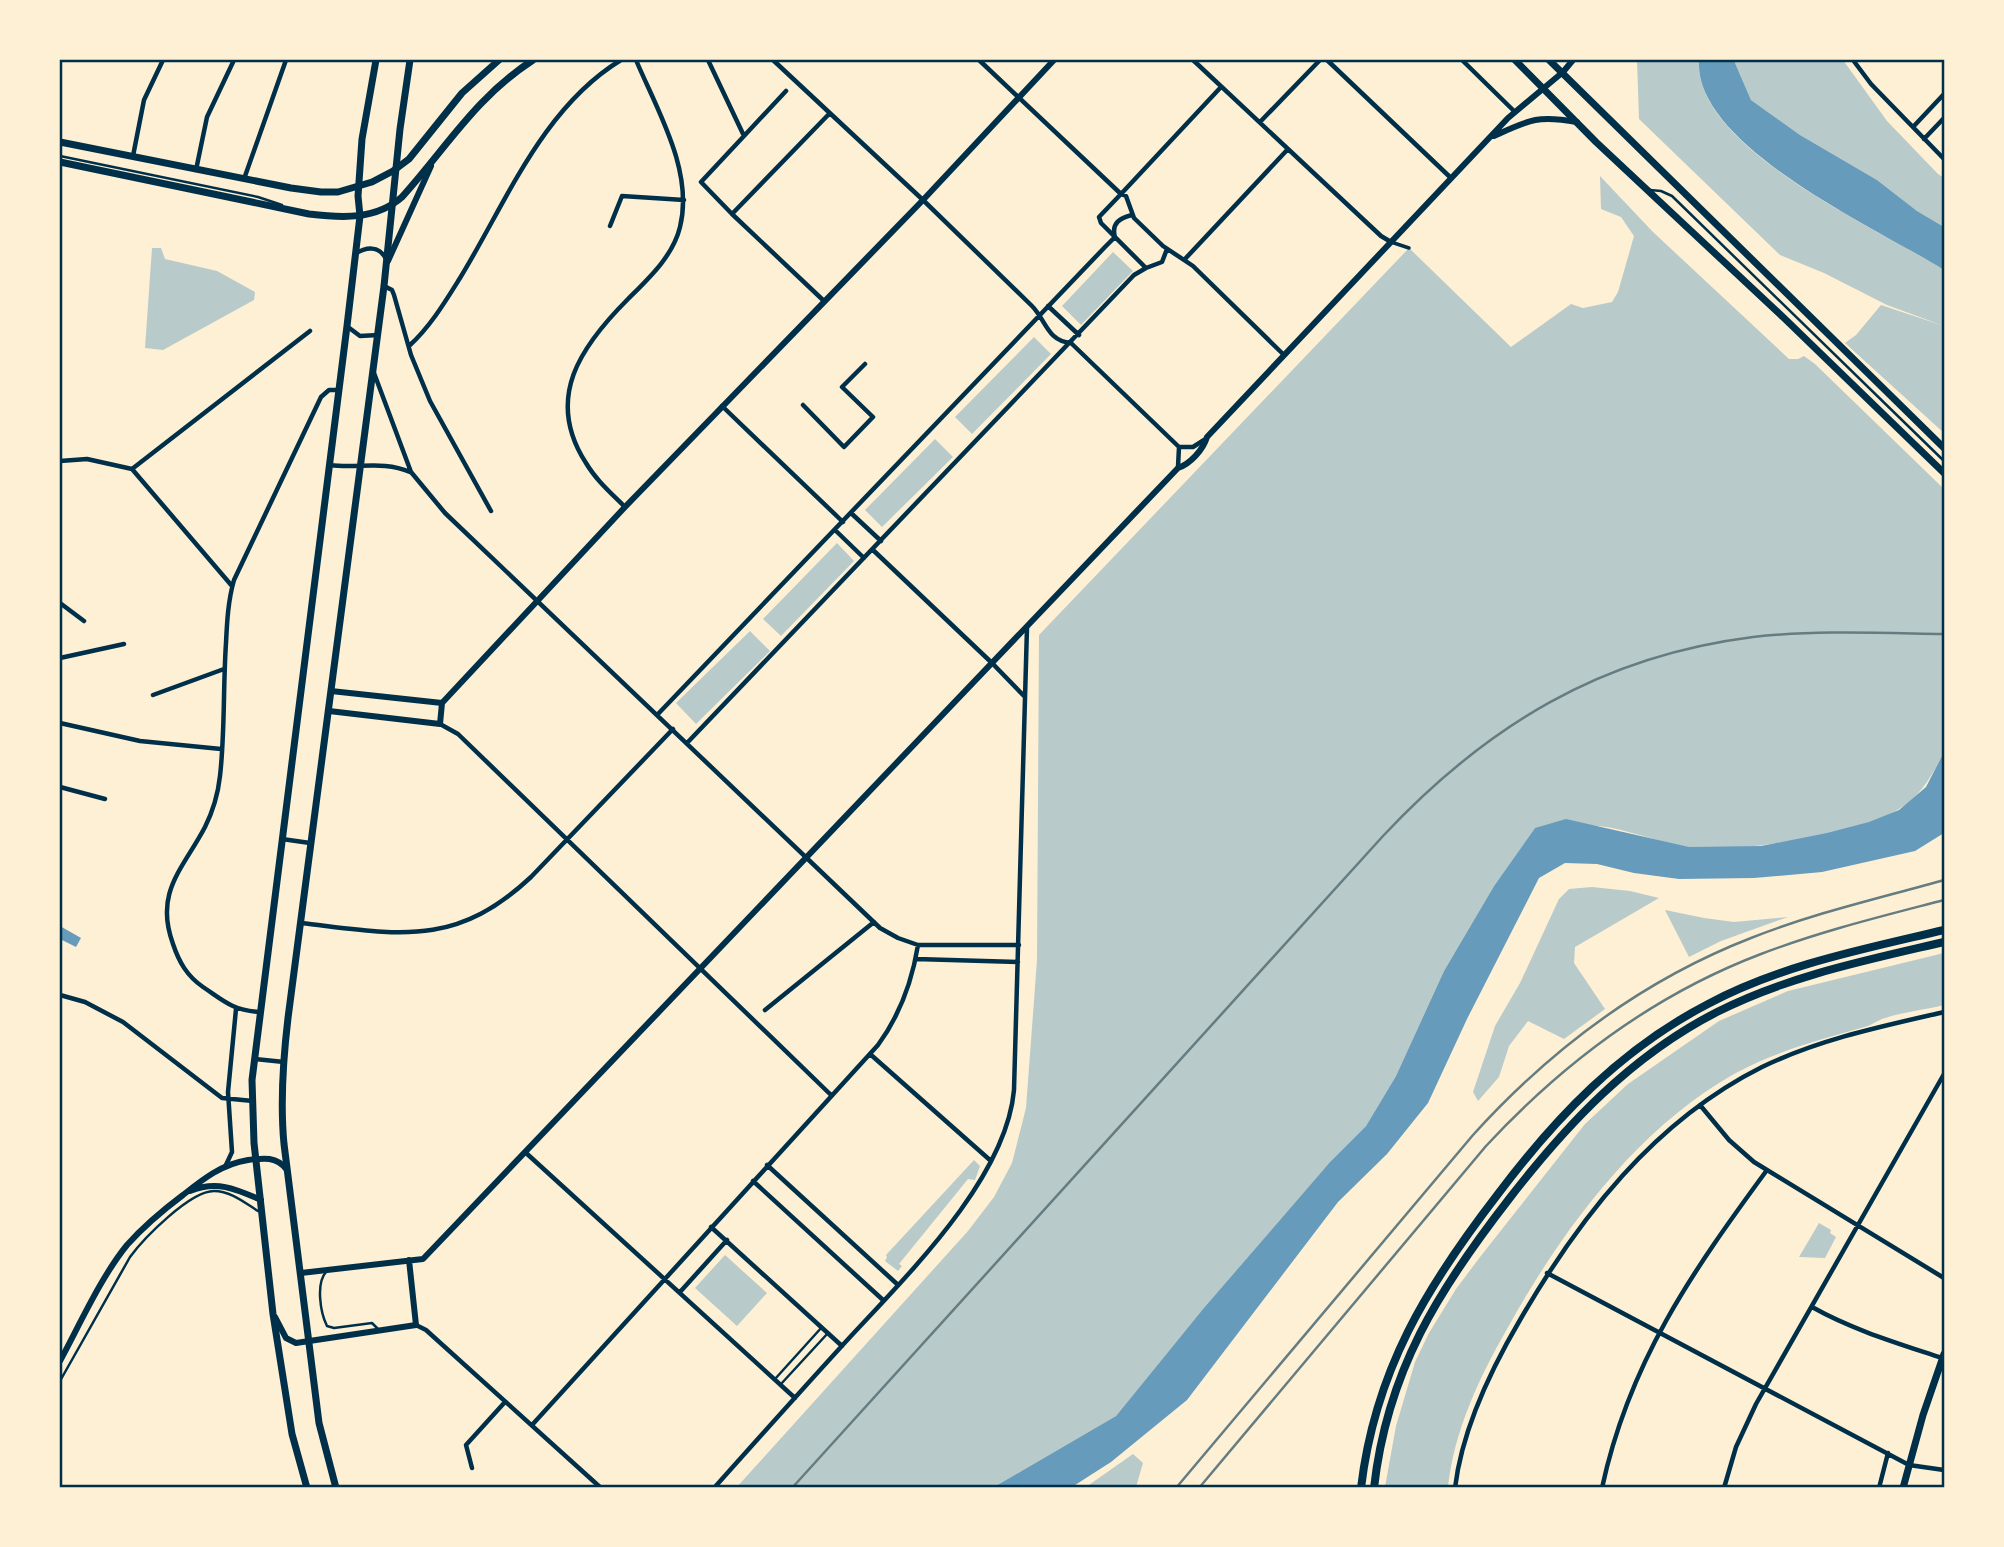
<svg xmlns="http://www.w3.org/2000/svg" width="2004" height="1547" font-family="Manrope,sans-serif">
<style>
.green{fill:#b9caca}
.water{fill:#669bbc}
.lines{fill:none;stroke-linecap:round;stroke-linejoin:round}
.service{stroke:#003049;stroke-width:2.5}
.pedestrian{stroke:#003049;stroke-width:3.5}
.minor{stroke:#003049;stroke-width:4.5}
.tertiary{stroke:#003049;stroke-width:6}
.secondary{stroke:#003049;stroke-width:7}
.primary{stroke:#003049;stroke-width:7}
.trunk{stroke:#003049;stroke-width:8}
.rail{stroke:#657d81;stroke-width:2.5}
.neatline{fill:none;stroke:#003049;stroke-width:2.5}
</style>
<rect width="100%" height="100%" fill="#fdf0d5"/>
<path class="green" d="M1637,60H1699C1693,148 1881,230 1944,270V433L1845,343L1856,335L1881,305L1944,326L1887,305L1824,273L1780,255L1639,119Z
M1736,60H1843L1887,121L1938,174L1944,178V227L1917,211L1877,180L1800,135L1751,100L1735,63Z
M1600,176L1653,232L1789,359H1798L1804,356L1815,364L1944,489V752C1932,775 1922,795 1899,809C1858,835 1734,854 1687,847C1658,842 1626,829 1599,826C1578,824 1556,828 1535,828L1494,886L1444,971L1396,1076L1366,1126L1330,1162L1203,1309L1116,1416L994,1487L736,1488L968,1231L994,1197L1012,1163L1026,1108L1037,960L1039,635L1409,248L1511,347L1571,304L1583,308L1612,302L1618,292L1634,236L1621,217L1601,209Z
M152,248H161L165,259L217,271L255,292L254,300L163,350L145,348Z
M1113,252L1133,271L1081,325L1062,306Z
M1034,337L1051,354L972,434L955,417Z
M935,439L953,457L882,527L865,510Z
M837,543L854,561L781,636L763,619Z
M750,631L770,651L696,724L676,703Z
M1592,887L1630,891L1659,898L1575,947L1574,963L1605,1009L1564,1039L1528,1021L1509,1046L1499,1077L1478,1101L1473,1092L1495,1026L1520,983L1559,899L1569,889Z
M1665,910L1704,918L1734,922L1788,917L1721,941L1689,957Z
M1944,953V1005C1924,1010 1902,1012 1882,1019C1877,1021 1873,1024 1868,1026C1822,1039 1776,1051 1734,1074C1636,1129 1560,1233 1507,1329C1479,1378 1454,1431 1448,1487H1385L1396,1426L1415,1362L1429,1333L1456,1289L1480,1257L1585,1124L1628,1084L1719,1021L1788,991Z
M974,1160L980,1166L975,1180L968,1179L899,1264L902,1266L898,1271L885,1261L887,1257L886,1255Z
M1819,1223L1831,1230L1830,1233L1836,1237L1825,1258L1799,1257Z
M725,1255L767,1293L737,1326L695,1288Z
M1133,1454L1143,1463L1136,1487H1086Z"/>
<path class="water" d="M1699,60H1736L1735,63L1751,100L1800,135L1877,180L1917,211L1944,227V270C1881,230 1693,147 1699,60Z
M1944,752V833L1915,851L1822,872L1754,878L1679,879L1634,873L1597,864L1565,863L1539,878L1467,1019L1428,1103L1387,1154L1338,1202L1187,1400L1111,1462L1072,1487H994L1116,1416L1203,1309L1330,1162L1366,1126L1396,1076L1444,971L1494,886L1535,828L1566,819L1689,847L1761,846L1827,833L1869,822L1899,810L1926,787Z
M60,926L81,938L76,947L60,939Z"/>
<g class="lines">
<path class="service" d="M60,156L258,197L282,205
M1650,190L1661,191L1672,196L1944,461
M326,1272C316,1283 320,1312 327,1326L334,1328L372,1323L379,1330
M775,1379L822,1327
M60,1381L130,1257C144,1238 190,1191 214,1191C231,1191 245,1203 258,1211
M781,1384L828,1333"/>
<path class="pedestrian" d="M1391,242L1409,248"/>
<path class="minor" d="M708,60L744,136L701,182L732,214
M773,60L923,200L1032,306C1046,320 1047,341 1071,343L1179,447L1178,467
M979,60L1121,194L1221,87
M1193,60L1381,236L1391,242
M1327,60L1451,178
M1462,60L1514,111
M1853,60L1871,84L1944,159
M1260,122L1320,60
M1913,127L1944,94
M744,136L786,91
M1924,139L1944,118
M133,156L144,100L163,60
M196,170L207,117L234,60
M244,179L286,60
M610,226L622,196L684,200
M1167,249L1162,262L1146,268L1101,223L1099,217L1121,194L1126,196L1134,218L1163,246L1193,266L1284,355
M355,254C366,247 379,245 386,259
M1185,259L1288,149
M384,286L392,290L394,295L411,355L430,401L491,511
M824,301L732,214L829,114
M1048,306L1079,335
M348,327L360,336L378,335
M409,346C430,327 445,302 460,278C506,203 542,108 621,60
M374,373L411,472L445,513L880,928L898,938L918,945H1019
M803,405L844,447L873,417L842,387L865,364
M722,406L843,522
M1179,447H1193L1204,440
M60,461L87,459L132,469
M330,465C357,469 383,460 410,472
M132,469L310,331
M132,469L232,586
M625,507C611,493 596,480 586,463C544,398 581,346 628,299C649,278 673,256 680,227C694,171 657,110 636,60
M851,513L881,541
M835,530L864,558
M873,550L992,663L1025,697
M60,603L84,621
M60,658L124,644
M153,695L224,669
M658,714L1105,247L1115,237C1111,223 1120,218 1132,215
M60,723L140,741L221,749
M440,724L458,734L831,1095
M687,743L1134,275L1146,268
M60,787L105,799
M282,839L310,843
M301,923C397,934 454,949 531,877L673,729
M916,959L1018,962
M60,995L85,1002L123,1022L222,1098L253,1101
M765,1010L874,922
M259,1012C232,1010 224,1001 203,987C187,976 179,962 173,944C154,892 183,869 205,827C213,811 218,794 220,776C225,733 223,687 226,643C227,622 228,601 234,580L321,397L329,390H339
M870,1054L991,1161
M255,1059L284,1062
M1700,1105L1729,1140L1754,1162L1944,1278
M525,1152L795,1398
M767,1165L897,1284
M225,1167L232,1152L228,1092L236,1009
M753,1181L883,1300
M711,1227L842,1346
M1547,1273L1909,1465L1944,1470
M680,1292L727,1240
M1812,1307C1853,1330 1897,1343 1942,1358
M416,1325L426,1330L601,1488
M532,1425L878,1045C900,1015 912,982 918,945
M472,1468L466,1445L505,1402
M714,1488C756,1441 798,1394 840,1348C900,1282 1006,1182 1014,1090L1027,627
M1455,1488C1462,1429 1490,1371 1520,1320C1579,1218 1654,1121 1762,1067C1820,1039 1883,1026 1944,1012
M1602,1488C1629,1362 1692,1272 1767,1170
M1724,1488L1736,1447L1756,1404L1944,1074
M1879,1488L1888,1453"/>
<path class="tertiary" d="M1494,136C1529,120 1537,115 1577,122
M388,261L431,166
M331,691L442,703
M442,703L625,507L923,200L1054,60
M329,711L440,724L442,703
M190,1191C217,1180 236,1189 261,1200
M301,1273L423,1259L1178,468C1190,464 1203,450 1207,437L1508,118L1563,72L1573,60
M275,1317L286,1338L296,1343L416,1325L409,1260
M60,1361C80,1324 101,1277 127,1245C144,1226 163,1210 183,1195C203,1179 222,1164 248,1160C263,1158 277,1156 287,1170"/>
<path class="secondary" d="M1515,60L1596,142L1784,318L1944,473
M1549,60L1944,448
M60,142L291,188L321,192H338L372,182L393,171L409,159L462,93L499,60
M60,162L309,214C342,218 376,220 402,197C447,147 475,98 533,60
M1903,1488L1923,1415L1944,1354"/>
<path class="primary" d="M307,1488L292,1434L273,1314L254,1143L252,1080L347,326L360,216L358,196L362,139L376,60
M336,1488L319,1423L284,1144C280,1102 283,1060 288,1018L384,286L400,129L410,60"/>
<path class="trunk" d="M1361,1488C1375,1370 1427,1286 1498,1194C1556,1117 1621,1049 1708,1004C1781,965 1864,949 1944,930
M1374,1488C1387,1371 1439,1289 1509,1199C1567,1124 1631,1056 1717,1012C1788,976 1867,960 1944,942"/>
<path class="rail" d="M792,1488L1383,836C1486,726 1601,656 1753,637C1817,630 1881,633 1944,634
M1176,1488L1473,1135C1551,1049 1643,980 1751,938C1814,913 1880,898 1944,880
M1199,1488L1486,1146C1564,1062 1653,995 1761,954C1821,931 1883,916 1944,900"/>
</g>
<rect width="2004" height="1547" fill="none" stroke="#fdf0d5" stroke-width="122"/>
<rect x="61" y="61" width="1882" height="1425" class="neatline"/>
</svg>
